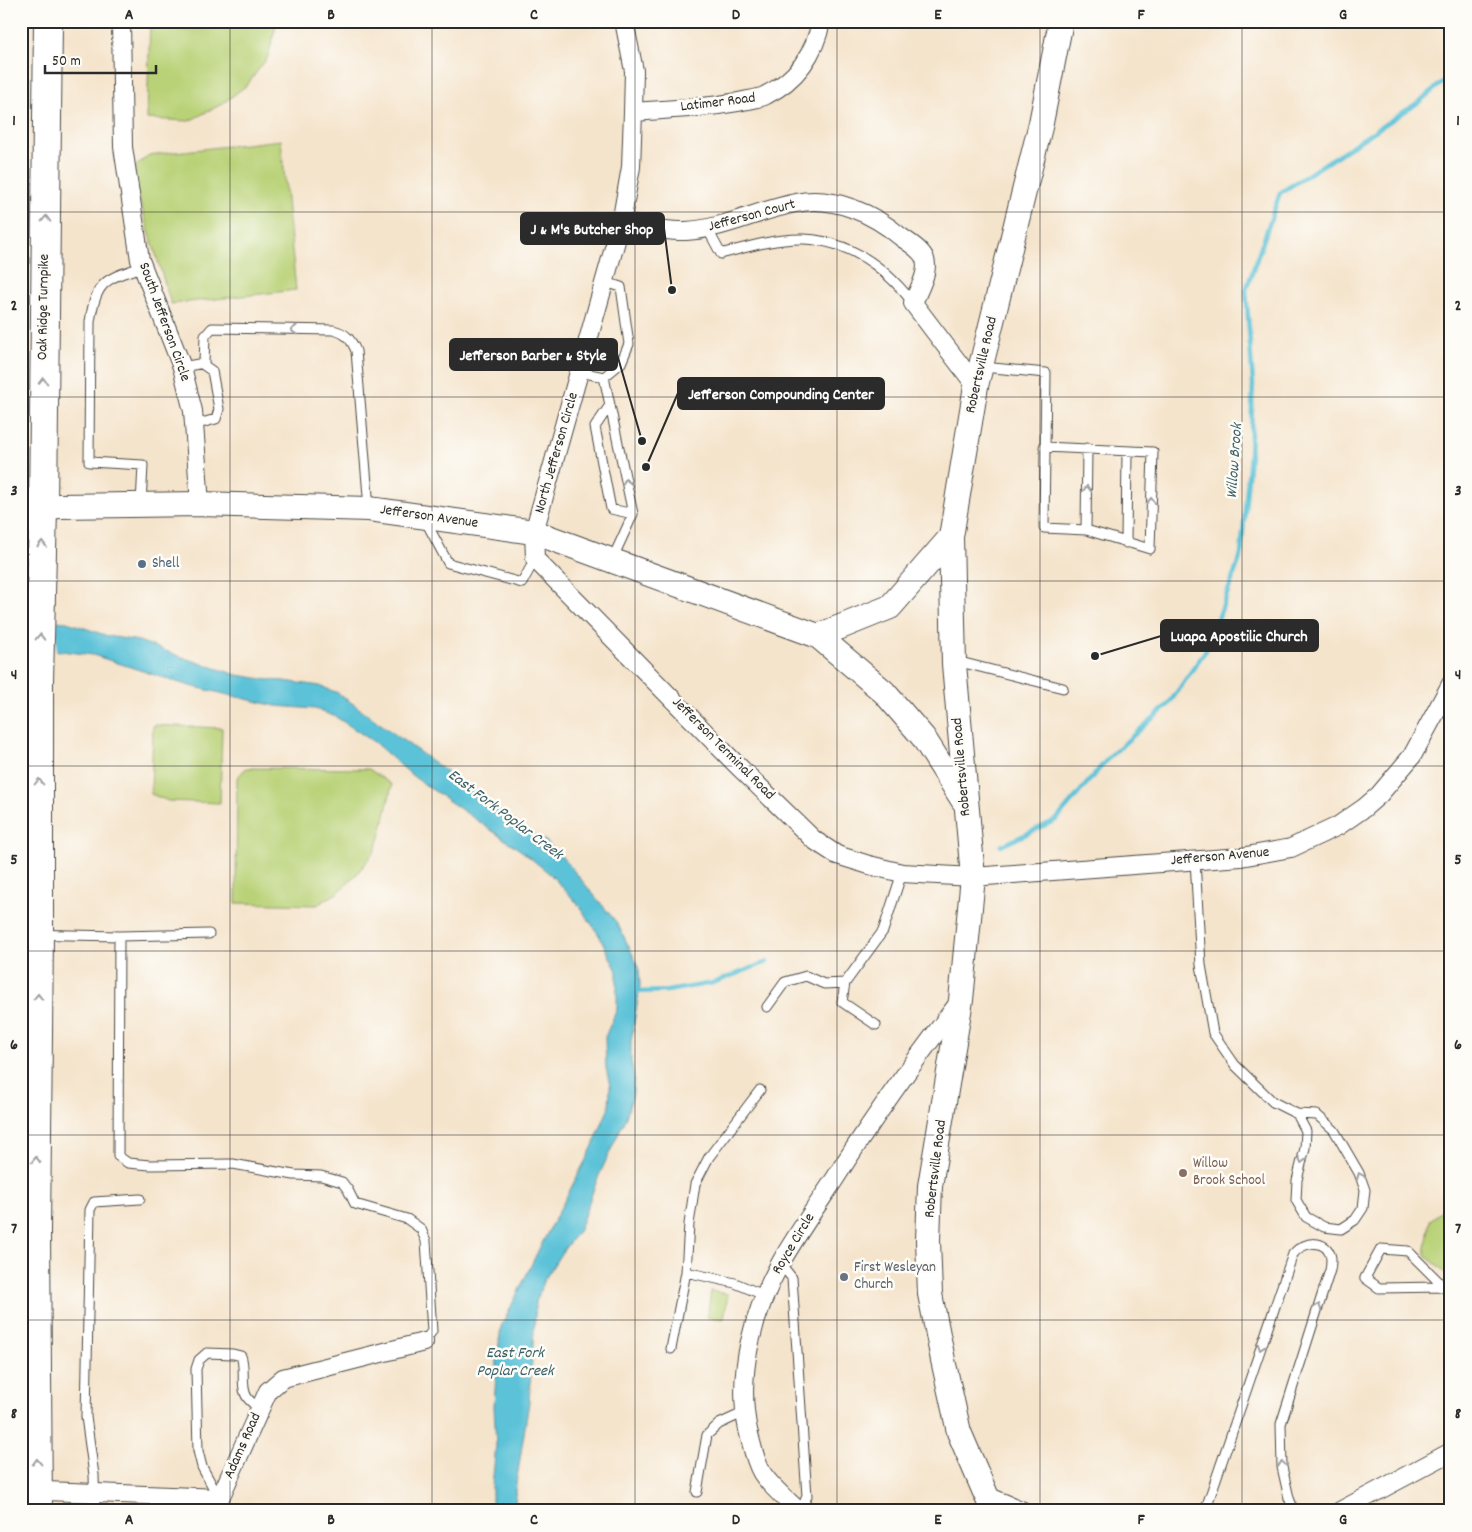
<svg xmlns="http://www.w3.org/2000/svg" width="1472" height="1532" font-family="Dekko,sans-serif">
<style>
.green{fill:#b9d277;stroke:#727e51}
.water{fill:#5bc2d8;stroke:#437682}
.pier{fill:#f5e4cc}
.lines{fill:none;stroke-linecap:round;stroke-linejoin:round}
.stream{stroke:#5bc2d8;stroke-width:4.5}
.lane-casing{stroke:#494743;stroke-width:11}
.street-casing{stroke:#494743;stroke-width:20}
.secondary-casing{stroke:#494743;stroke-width:26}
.highway-casing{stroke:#494743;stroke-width:30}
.lane{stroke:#fff;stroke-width:9}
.street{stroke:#fff;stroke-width:18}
.secondary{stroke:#fff;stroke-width:24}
.highway{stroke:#fff;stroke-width:28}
.oneway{stroke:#a0a0a0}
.grid{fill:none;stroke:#2b2b2b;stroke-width:1;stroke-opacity:0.55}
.service-dot{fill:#5c6f8a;stroke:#fdfcf7;stroke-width:2}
.education-dot{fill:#8d6e63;stroke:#fdfcf7;stroke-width:2}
.worship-dot{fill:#6b7280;stroke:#fdfcf7;stroke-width:2}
.labels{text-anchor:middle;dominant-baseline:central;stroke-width:5;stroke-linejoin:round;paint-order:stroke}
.street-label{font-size:15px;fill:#2b2b2b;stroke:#fdfcf7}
.service-label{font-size:15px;fill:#4e5e75;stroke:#fdfcf7;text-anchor:start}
.education-label{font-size:15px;fill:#785e54;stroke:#fdfcf7;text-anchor:start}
.worship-label{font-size:15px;fill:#5b616d;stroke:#fdfcf7;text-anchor:start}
.water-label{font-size:16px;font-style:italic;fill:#3c6068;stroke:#fdfcf7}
.leader{fill:none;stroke:#2b2b2b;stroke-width:2}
.callout-dot{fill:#2b2b2b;stroke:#fdfcf7;stroke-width:2}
.callout{fill:#2b2b2b;stroke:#2b2b2b;stroke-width:2}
.callout-label{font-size:16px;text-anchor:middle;font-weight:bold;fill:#fff}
.neatline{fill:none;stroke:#2b2b2b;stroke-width:2}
.grid-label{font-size:16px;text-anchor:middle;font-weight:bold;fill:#2b2b2b}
</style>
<rect width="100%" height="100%" fill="#fdfcf7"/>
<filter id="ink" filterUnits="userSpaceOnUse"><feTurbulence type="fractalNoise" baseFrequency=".02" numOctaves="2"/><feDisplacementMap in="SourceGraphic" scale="10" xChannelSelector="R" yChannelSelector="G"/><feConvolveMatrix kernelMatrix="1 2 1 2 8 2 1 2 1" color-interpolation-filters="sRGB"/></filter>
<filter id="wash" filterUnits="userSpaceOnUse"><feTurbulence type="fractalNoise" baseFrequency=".0096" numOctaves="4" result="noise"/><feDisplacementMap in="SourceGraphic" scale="20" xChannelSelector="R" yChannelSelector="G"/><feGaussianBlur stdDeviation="1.12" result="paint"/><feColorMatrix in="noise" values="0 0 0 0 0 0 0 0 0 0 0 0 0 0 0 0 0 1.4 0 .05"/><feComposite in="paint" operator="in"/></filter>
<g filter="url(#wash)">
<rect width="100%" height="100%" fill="#f5e4cc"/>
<path class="green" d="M150,21H277L268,57L247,85L222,104L189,121L147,119Z
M281,140L296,290L171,304L134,182L136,166L149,155Z
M153,725L222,728L220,803L168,801L151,794Z
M246,768L369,769L392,785L380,837L375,851L356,875L339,892L317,905L236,903L237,778Z
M1451,1204V1277L1425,1255L1430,1220Z
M711,1291L728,1294L724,1319L707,1317Z"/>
<path class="water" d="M21,618L67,622L108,636L139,641L184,658L237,675L269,680L284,681L320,686L338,693L527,830L547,842L565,860L617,923L635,959L639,970L640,986L631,1042V1061L634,1076L633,1094L626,1117L597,1180L579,1230L562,1252L543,1282L536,1302L529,1402L515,1490L516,1511H492V1487L496,1445L494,1406L497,1359L501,1327L540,1247L592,1148L609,1107L610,1086L606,1068L605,1037L617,1009V971L599,935L577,903L550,874L523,852L414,777L374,742L336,717L315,709L276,706L186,685L93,655L21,646Z"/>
<path class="pier" d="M21,616L57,619L56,653L21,649Z"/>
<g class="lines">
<path class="stream" d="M1001,846L1056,820L1110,756L1168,705L1208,647L1241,555L1250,455L1253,384L1246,290L1280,193L1419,102L1451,75
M635,992L667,991L713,983L767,962"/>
</g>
</g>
<g filter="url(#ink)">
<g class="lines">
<g class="lane-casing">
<path id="lane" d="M707,228L721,254C747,247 776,238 804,239C850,241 886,268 913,303
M182,367L204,363L205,336L212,328L333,330C346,333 351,339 356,351L369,508
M983,367L1046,373L1044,528L1086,530L1150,549L1153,452L1044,447
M580,372L604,377L633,514L612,560
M604,377L621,363L629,344L621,287L605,282
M610,405L595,427L611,509L633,514
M194,425L216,419L219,409L212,371L202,364
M141,504L143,465L89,462L90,322C96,281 105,279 142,267
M425,520L448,563L522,583L535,559
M1086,530L1087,448
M1126,543L1127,451
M956,661L1063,688
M1195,860L1201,965L1213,1033L1235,1065L1273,1102L1297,1114L1317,1115L1334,1130L1359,1173L1365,1190L1363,1208L1355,1220L1341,1229L1324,1227L1306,1217L1296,1200L1297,1180L1305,1148L1306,1131L1297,1114
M21,934L119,936L118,1156L128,1163L150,1165L233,1164L294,1175L321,1176L342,1182L348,1190L355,1204L407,1219L421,1229L426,1241L432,1331L424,1342
M119,936L209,934
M767,1007L785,982L806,976L824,984L845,983
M876,1025L842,1002L845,983L883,931L902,873
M760,1090L709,1157L695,1184L689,1224L686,1272L735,1283L766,1296
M780,1263L792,1278L807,1496L801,1511
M1442,1287L1379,1288L1365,1278L1381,1249L1408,1251L1451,1294
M671,1349L686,1272
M697,1492L707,1435L719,1424L745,1412
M95,1511L94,1475L86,1417L90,1210L94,1202L140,1199
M226,1511L202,1467L198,1451L196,1369L199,1360L207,1353L233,1354L241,1356C246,1368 240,1387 247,1397C249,1401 255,1405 259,1408
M1205,1511L1293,1254C1304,1241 1327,1238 1331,1258C1331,1261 1331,1266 1330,1270L1281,1424L1282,1467L1289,1498L1294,1511"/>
</g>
<g class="street-casing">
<path id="street" d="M121,21L123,147L140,260L182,367L193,411L200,504
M624,21L634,71L633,112L631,167L621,223L534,532L535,559L734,762L814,840L837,855L869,865L902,873L973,877L1241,857L1291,848L1338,826L1364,808L1379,795L1412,756L1451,684
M633,112C671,109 711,108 748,100C754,99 761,98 766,95C796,80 815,54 821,21
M621,223C640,226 667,232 686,231C724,229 759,210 796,203C833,195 874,214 901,237C908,242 917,247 922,254C933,267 918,290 913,303L976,386
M21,1490L220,1498L268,1391L283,1378L424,1342
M987,1496L1023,1511
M799,1511C786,1499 772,1488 762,1473C754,1459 752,1445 748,1430C736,1373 753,1313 781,1262C797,1234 816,1207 834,1180C873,1118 916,1058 961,1000
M1340,1511L1451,1452"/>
</g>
<g class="secondary-casing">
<path id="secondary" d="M21,510L59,506L200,504L369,509L534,532L818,636L884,692L923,737L963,800
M818,636L890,607L951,537
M21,827L39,825
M993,1511L959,1432L943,1360L930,1294L928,1240L930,1186L961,1000L973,877L954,664L951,537L976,386L1041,123L1061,21"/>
</g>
<g class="highway-casing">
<path id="highway" d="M38,1511L36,1231L39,934V681L43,508L48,21"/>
</g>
<use href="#lane" class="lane"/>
<use href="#street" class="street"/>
<use href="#secondary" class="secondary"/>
<use href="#highway" class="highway"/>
</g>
<defs><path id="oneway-chevron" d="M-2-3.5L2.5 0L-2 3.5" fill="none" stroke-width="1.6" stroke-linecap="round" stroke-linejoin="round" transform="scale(1.25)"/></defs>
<g class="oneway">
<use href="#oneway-chevron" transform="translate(46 219) rotate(-89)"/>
<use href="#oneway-chevron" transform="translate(294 330) rotate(-179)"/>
<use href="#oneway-chevron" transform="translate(43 381) rotate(-90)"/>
<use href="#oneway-chevron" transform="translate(626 482) rotate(-102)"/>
<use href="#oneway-chevron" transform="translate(1087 489) rotate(-89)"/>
<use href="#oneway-chevron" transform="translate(1151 501) rotate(-89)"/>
<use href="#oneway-chevron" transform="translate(42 544) rotate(-89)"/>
<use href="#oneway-chevron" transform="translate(40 637) rotate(-89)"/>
<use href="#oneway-chevron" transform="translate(39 782) rotate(-90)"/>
<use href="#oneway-chevron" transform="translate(38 997) rotate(-89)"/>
<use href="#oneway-chevron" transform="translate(36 1160) rotate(-89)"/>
<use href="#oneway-chevron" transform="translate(1302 1160) rotate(104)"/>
<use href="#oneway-chevron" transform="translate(1360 1176) rotate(-113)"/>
<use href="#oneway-chevron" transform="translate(1318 1307) rotate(-72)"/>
<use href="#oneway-chevron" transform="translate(1261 1347) rotate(109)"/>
<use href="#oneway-chevron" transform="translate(37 1462) rotate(-91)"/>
<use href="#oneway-chevron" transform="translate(1282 1464) rotate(-95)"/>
</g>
</g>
<path class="grid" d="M230,21V1511M432,21V1511M635,21V1511M837,21V1511M1040,21V1511M1242,21V1511M21,212H1451M21,397H1451M21,581H1451M21,766H1451M21,951H1451M21,1135H1451M21,1320H1451"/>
<circle class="service-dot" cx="142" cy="564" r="5"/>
<circle class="education-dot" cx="1183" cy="1173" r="5"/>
<circle class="worship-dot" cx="844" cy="1277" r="5"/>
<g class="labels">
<g class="street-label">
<text transform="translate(718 103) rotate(-7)">Latimer Road</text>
<text transform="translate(752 216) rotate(-15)">Jefferson Court</text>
<text transform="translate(44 307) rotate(-89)">Oak Ridge Turnpike</text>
<text transform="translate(164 322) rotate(70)">South Jefferson Circle</text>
<text transform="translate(982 365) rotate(-77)">Robertsville Road</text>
<text transform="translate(557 453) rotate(-74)">North Jefferson Circle</text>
<text transform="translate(429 517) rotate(8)">Jefferson Avenue</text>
<text transform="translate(723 749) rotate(45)">Jefferson Terminal Road</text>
<text transform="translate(962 767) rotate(-95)">Robertsville Road</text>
<text transform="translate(1220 857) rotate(-5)">Jefferson Avenue</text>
<text transform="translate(936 1169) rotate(-83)">Robertsville Road</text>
<text transform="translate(794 1244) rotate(-59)">Royce Circle</text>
<text transform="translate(243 1446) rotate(-66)">Adams Road</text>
</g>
<g class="service-label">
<text x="152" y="564">Shell</text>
</g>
<g class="education-label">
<text x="1193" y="1164">Willow<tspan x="1193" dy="17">Brook School</tspan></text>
</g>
<g class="worship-label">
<text x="854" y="1268">First Wesleyan<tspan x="854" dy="17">Church</tspan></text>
</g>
<g class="water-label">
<text transform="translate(1235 461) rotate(-86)">Willow Brook</text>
<text transform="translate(505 815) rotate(37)">East Fork Poplar Creek</text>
<text x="515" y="1353">East Fork<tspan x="515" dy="18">Poplar Creek</tspan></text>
</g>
</g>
<path class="leader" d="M672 290L664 228M642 441L617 354M646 467L678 393M1095 656L1161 636"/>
<g class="callout-dot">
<circle cx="672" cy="290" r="5"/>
<circle cx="642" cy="441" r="5"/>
<circle cx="646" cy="467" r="5"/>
<circle cx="1095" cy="656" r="5"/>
</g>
<g class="callout">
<rect x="521" y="213" width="143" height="31" rx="5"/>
<rect x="450" y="339" width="167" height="31" rx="5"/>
<rect x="678" y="378" width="206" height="31" rx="5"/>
<rect x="1161" y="620" width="157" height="31" rx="5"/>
</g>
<g class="callout-label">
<text x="592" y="234">J &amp; M's Butcher Shop</text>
<text x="533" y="360">Jefferson Barber &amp; Style</text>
<text x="781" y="399">Jefferson Compounding Center</text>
<text x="1239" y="641">Luapa Apostilic Church</text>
</g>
<rect width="1472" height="1532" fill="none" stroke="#fdfcf7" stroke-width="55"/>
<path d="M45 65v8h111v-8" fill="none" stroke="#2b2b2b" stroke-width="2.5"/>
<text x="52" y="65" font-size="15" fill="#2b2b2b" stroke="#fdfcf7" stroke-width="4" paint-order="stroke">50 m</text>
<rect x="28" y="28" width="1416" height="1476" class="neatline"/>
<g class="grid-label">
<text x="129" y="19">A</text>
<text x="331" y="19">B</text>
<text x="534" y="19">C</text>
<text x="736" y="19">D</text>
<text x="938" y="19">E</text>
<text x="1141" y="19">F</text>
<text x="1343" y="19">G</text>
<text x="14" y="125">1</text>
<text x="1458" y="125">1</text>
<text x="14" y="310">2</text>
<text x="1458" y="310">2</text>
<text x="14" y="495">3</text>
<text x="1458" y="495">3</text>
<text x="14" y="679">4</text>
<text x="1458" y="679">4</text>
<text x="14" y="864">5</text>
<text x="1458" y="864">5</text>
<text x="14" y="1049">6</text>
<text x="1458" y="1049">6</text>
<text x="14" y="1233">7</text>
<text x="1458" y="1233">7</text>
<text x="14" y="1418">8</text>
<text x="1458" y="1418">8</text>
<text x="129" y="1524">A</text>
<text x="331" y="1524">B</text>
<text x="534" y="1524">C</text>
<text x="736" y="1524">D</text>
<text x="938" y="1524">E</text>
<text x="1141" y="1524">F</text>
<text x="1343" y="1524">G</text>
</g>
</svg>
